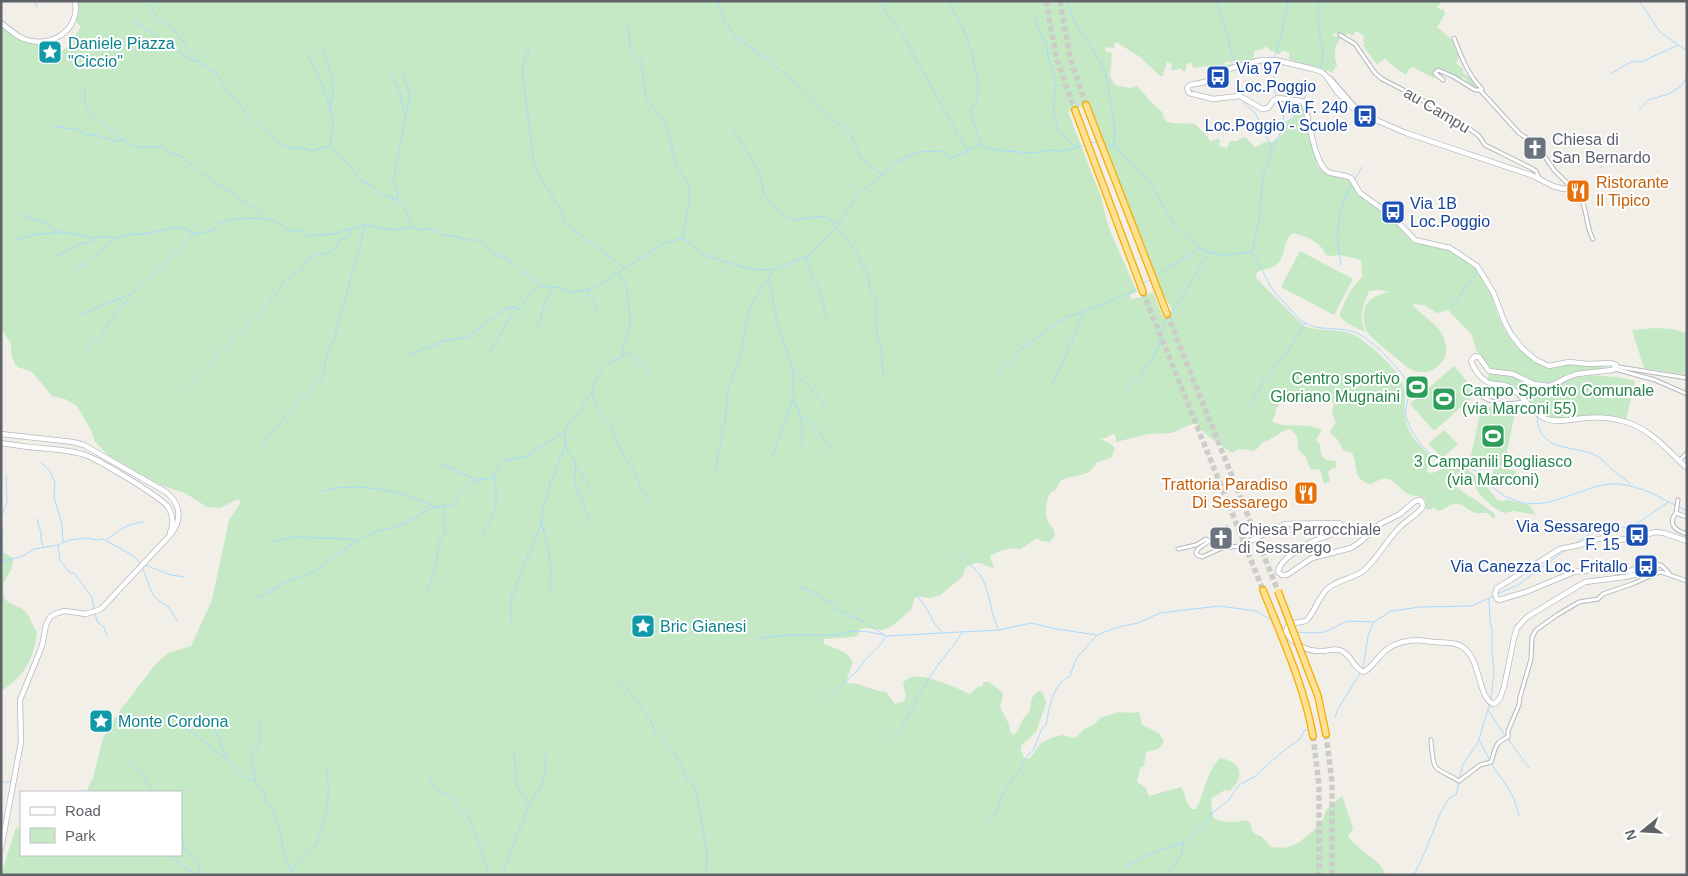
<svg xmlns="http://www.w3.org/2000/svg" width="1688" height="876" font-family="Arial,sans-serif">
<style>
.green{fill:#c5e8c5;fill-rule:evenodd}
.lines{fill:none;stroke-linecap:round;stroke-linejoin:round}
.stream{stroke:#aadaff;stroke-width:1}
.highway-tunnel{stroke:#ccccc8;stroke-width:5.5;stroke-dasharray:5.5 3;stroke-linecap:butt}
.street-casing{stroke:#b5b8bc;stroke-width:5}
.secondary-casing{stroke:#b6babf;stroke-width:6}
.highway-casing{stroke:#f9ab00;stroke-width:8}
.street{stroke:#fff;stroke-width:3}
.secondary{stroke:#fff;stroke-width:4.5}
.highway{stroke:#fde293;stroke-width:5.5}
.highway-bridge-casing{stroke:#f9ab00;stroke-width:8;stroke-linecap:butt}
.highway-bridge{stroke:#fde293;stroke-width:5.5}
.labels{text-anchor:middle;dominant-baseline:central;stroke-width:4;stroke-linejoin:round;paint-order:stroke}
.culture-label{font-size:16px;fill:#0d838f;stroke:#fff;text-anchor:start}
.transit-label{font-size:16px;fill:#164399;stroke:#fff;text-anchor:end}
.street-label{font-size:16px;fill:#5f6368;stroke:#fff}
.worship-label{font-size:16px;fill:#5b616d;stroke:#fff;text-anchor:start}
.food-label{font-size:16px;fill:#c56008;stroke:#fff;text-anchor:start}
.leisure-label{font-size:16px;fill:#27864d;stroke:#fff;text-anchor:end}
</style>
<rect width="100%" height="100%" fill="#f1efe8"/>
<path class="green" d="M78,1H1439L1441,4L1437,6L1440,10L1443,9L1445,14L1437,27L1452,40L1459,58L1456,63L1464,70L1462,72L1471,79L1478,89L1465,83L1467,80L1462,77L1460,80L1437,70L1432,72L1435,79L1413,67L1410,68L1406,75L1389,63L1386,58L1377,65L1363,45L1365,43L1363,40L1364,36L1356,31L1352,36L1348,33L1345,36L1334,33L1332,35L1341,38C1333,48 1334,54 1337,66L1331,73L1328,70L1325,73L1289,59V52L1282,51L1280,54H1276L1275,51H1269V48L1264,47L1263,49L1254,51V58L1257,60L1250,63L1248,61L1225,62L1224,65L1233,63L1234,67L1217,72L1211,71L1206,66L1193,68L1192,63L1186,64V71H1182L1181,69L1178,68L1177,70H1171L1172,64L1167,62L1165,69H1164L1163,76H1160L1140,57L1118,43L1115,42L1114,48L1106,47L1105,51L1112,53L1110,76L1115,85L1130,88L1137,86L1153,104L1162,112C1163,114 1163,118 1165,120C1169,125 1189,123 1195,124L1208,137L1210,142L1216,139L1220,140L1219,146L1227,148L1230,141H1237L1241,138L1245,137L1255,147L1265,142H1272L1283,134L1286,122L1293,119L1298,107L1302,104L1311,142L1318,160L1316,163L1321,170H1323L1326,173L1332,176L1347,178L1351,181L1358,194L1385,212L1413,240C1421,245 1430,245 1439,247C1452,249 1466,258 1476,267C1489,280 1492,300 1498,316C1509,343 1522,351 1544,367L1549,368L1566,364L1610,367L1605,369L1577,371L1567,374L1550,383L1534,381L1513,371L1490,368L1476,350L1472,335L1448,310L1437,313L1424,305L1412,304C1425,320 1446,326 1446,350C1446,358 1441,365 1434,369C1425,374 1417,373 1408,368L1369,335C1360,322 1361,301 1379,295C1382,293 1387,293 1390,293L1381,290L1369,291C1364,305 1358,315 1365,332L1347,323L1340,317V314C1345,300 1351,288 1362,277L1361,260C1358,259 1341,255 1339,255C1334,255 1331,257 1326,255C1320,241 1307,237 1293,233C1283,239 1286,253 1279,262C1273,269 1264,269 1257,272L1256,277L1259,281L1304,326C1318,331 1334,329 1349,333C1365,338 1402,372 1404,388C1407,405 1401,412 1409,430C1414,442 1425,449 1433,459L1428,465L1427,472L1432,473L1439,471L1443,465L1447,463L1462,465L1483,482L1497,500L1502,501L1507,500L1529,505L1536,515L1514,511L1504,513L1493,507L1479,494L1473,481L1466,474H1456C1450,487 1468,495 1477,501C1483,505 1488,510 1494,513L1495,518H1493L1488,513C1483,512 1479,514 1475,513C1468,510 1462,502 1453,504C1447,506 1445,510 1438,511L1434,508L1427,510L1426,508V500C1420,494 1418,498 1411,495C1393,488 1395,470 1371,484C1351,480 1359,466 1352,453L1343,450L1337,439L1330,432L1336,422L1332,414L1334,405L1332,400L1324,393L1303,392L1294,395L1285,394L1279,398V405L1276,408V413L1272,421C1287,430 1307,421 1321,430V432L1316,440L1320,445C1321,451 1320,455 1326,460L1335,461L1337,467L1331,469L1328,472L1330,482L1324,484L1320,469L1311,470L1305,456L1298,450C1299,440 1298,435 1290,429C1279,432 1273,439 1263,442L1257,449L1253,451C1245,449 1239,447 1232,453L1209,437L1195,423L1171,433L1148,434L1116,442V437L1113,434L1103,439L1097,437L1112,445L1115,449L1111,458L1097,462C1089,478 1076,474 1064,479C1059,481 1059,484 1057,488C1054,491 1050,492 1049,496C1046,501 1045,513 1047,519C1050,529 1061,530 1050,542L1041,541L1037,538L1021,549C1010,547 1000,550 990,556L994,568C979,566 984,558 966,567L962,577L939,596L930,598L916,596L911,610L892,626L883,630L864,628L859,630L858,635L853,637L824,639V644C834,648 848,651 853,662L846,681C850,685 852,683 858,684C867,687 875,691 886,692L895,704L904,701L906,696L903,683C914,666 955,688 970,694L974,691L977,687L982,686L984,682H989L1001,691L1003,696L1000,706L1010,727V732L1014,735C1020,730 1019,724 1024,718C1025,716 1028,714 1029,712C1032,703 1030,695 1039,691L1043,693L1046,703L1036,732L1021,746V751L1025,759L1030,758L1041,743L1054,737L1063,735L1072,738L1077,737L1084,729L1093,725L1100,718L1118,712L1133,713L1137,711L1140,715L1142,725L1159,733L1164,742L1158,749L1146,752L1144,766L1140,768L1137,782L1145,787L1149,796L1181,787C1186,794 1185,803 1192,809H1196C1205,792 1206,772 1220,758C1243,762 1245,776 1230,791L1225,790L1212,798L1211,803L1213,818C1222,823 1236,823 1246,820L1250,823C1252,830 1253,835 1261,836L1271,847L1285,848L1298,843L1312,832L1323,819L1326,810L1342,796L1353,828L1348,837C1353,842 1358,847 1363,851C1372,859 1382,863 1385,875H1L16,827L21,830V855H181V792H86L93,778L103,738L116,716L154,666L168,653L191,646L212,600L229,520L241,502L238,499L220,508L207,507L185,493L160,485L112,459L95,442L91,430L77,406L65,399L52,396L32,372L18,367L15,364L11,353V344L1,328V26L25,42L43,45L55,56L67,47L81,27L75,21L77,17ZM1088,104L1161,291L1172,309L1171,315L1163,318L1153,292L1142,297L1131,299L1130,295L1137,292L1108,226L1101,197L1068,112Z
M1300,251L1353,279L1334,315L1281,287Z
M1655,328L1672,329L1687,333V375L1644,368L1632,330Z
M1454,366L1477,393L1434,431L1410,404Z
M1489,374L1512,375L1551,391C1557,387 1564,381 1571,379C1589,373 1617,376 1635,381L1626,420L1599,415L1568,418L1565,405L1557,409L1564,414L1563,419C1559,419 1554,420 1551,419C1538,416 1525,391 1510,385C1503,382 1494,384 1487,379Z
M1482,405L1515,412L1504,467L1470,460Z
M1444,430L1458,444L1443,458L1428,444Z
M1494,466L1516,471L1514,483L1492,479Z
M2,552L13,558C14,568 8,574 4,583C0,608 15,601 26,612C31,618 32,626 37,632C34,659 25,676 1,691V553Z"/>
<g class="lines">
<path class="stream" d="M34,1L37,7
M717,1L724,20L736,37L759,54L766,57L777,68L802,88L835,122L842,126L851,135L861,158L883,175
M878,1L904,38L967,150
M948,1C951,9 956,15 960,22C968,37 982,84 977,99C976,104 972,108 970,113L981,145
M1067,1L1075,23L1101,63L1106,75L1115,128L1114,147
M1217,1L1234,60
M1318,1C1318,11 1318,20 1319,30C1321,44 1326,55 1320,69
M1639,1L1661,33L1687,51
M148,4L159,19L174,30L199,62L218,75L225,87L250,117L272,137L290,149L300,147L312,151L323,147H330
M1034,15L1037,27L1047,44L1048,56L1056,84L1053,114L1059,132L1072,144L1078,147
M132,20L189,59L199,62
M626,24L629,32L630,48L641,61L646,98L665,122L677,167L689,185V202L683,237
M530,47L522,69L534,164L540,177L559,207L567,225L623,267
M323,50L332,77L333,91L330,109L333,123L330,147L351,167L362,182L372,185L381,195C403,199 405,207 412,227L420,230L432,228L442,235L456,236L467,240H478L496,255L506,258L541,286L562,288L571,292L593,289L662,244L683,238
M306,53L318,74L330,107
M1274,58L1282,32L1288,1
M1274,62V89L1277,97
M1610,74L1633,61L1641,62L1678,45
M391,75L400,92L404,114
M85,88V103L89,112L122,140L136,147H163L167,151L181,156L200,172L254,208L266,219
M1243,100L1245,104L1256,114L1272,149
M1278,101L1283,109L1284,126L1272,149L1263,175L1259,221L1252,252C1259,264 1265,277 1272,289C1278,297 1286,304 1292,311C1296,315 1299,320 1303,322C1318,331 1335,327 1351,331C1363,334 1376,346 1385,355C1393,364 1410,379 1409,392C1408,403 1403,411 1408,422C1413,436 1427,456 1443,460C1453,463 1462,461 1471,468C1489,481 1496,496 1520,502C1555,511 1587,481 1619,484C1636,486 1654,493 1668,502
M1303,101L1310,88
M1639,110L1648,100L1669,94L1680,87L1687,77
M1284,123L1293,118L1301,104
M53,126L79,130L87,135H96L115,141L122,140
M732,127L759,172L764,194L780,213L795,220L823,216L837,224
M1089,143L1097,142
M1103,144L1115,147L1150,183L1175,226L1200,248L1205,251L1223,255L1252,252
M1355,179L1362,167
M397,200L398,194L393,183L410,94L404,79V70
M22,215L46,223L52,228L61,232L95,238L105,236L116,238L126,235L151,233L175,227L186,229L195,234L215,230C215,229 219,224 219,223C228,217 267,217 277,222C288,227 284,233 301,230L308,236L333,234L363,225L393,230L412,227
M837,228L857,252L868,277L870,290L877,303L876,313L877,335L881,349L883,374
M683,238L704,255L749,269L772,270L808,256L837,227L857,195L883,175L898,161L919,152L940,151L952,158L980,145L996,150L1031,153L1051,150L1064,151L1085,145
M16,240L38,234L59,233
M57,256L79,244L91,242L96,237
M805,258L818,288L827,318
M1341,265C1340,257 1338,249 1338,241C1337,221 1342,199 1353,183
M75,272L116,238
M1155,276L1199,249
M769,279L778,326L792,366L794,401L799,412L802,424V446
M1144,283L1150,280
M587,291L594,302L597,313
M1452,306L1478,270
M81,314L129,295
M537,329L546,301L554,286
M85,351L100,337L115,313C123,309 127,301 131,294L186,244L194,234
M490,352L512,314L519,309L533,291L540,286
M625,353L635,358L650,376
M407,355L444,341L467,337L505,309L513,307L519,309
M794,373L809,386L827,409
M997,375L1015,356L1018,351L1066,317L1083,312L1128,294L1139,287
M1052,383L1066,356L1083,313
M1123,391L1138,378L1154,356L1158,347L1164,324L1210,252
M592,393L595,405L608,421L624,457L633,468L643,493L652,502
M180,394L263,310L280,289L284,281L303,269L306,261L312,258L317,253L327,254L337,247L339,241L347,237L353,228
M1250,404L1265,378L1288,351L1305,323
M801,415C814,423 824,439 833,452
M1537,416C1538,452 1571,445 1593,454C1602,458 1608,466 1615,472C1620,476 1626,479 1630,484
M565,445L575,462L576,469L574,480L590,523
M261,446L290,411L322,378L328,350L334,339L365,227
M772,457L793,399
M41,463L50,471L55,483L54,497L62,524L63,542
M438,464L449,467L476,480
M577,469L581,473L591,491
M715,473L719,449L722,440V428L725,423L728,388L741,354L747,318L749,309L761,289L769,278L772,271
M323,491C357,481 404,491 435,507
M1679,507L1687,511
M1,518L7,502L6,475
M37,519C38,525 41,530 41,535C41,539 41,542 43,546
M542,524L548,549L551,568L550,590
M1,526L3,531C1,540 5,550 1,559
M483,536L496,508V487L495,475
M107,540C119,530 128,523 144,522
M271,542L294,537L348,539L357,541
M1575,544C1589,534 1596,529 1614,527C1620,527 1627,528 1633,526C1646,519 1656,509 1669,502L1675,505
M58,546L60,560L70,573H74L92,597L94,609
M956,550C964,561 976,567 982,578C991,595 990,614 999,630
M1,562L23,556L34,549L58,545L69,540L87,538L97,540L103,539L134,556L141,564
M145,565L171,575L184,577
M142,567L153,595L159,601L168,606L177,621
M799,587L811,591L831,603L835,609L860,620L886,636L999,630L1031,623L1056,629L1097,635
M428,591L436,567L439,542L446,532L443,514L445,507
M915,593L927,609L934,623L943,633
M1497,594L1518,585L1567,549
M258,598L290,580L316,571L342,551L363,537L382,530L401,525L417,517L422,513L435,507L451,505L457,501L461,494L472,483L479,480L492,478L498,467L504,461L527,456L565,431L571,420L580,412L585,401L592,393C591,385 603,368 610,363C614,360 620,359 624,356L622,348C631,329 632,322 628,302C627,298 628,294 627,290C625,283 620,278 619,271
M1489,599L1490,621L1492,630V651L1494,671L1491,699
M95,613L97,622L104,627L107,636
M511,622V598L541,524L544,504L548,496L550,482L554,477L559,461L565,445V432
M1296,632L1311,633L1325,632L1347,621L1374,622L1391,611L1420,607L1471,606L1494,596
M757,639C784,633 810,636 836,635C840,635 844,633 848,632C859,630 872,632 883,635
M1363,668L1368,636L1374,622
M618,682L627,688L650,720L656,733L674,752L683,767L687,779L693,785L697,795L707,854L706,875
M827,698L857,671L865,660L879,646L886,637
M1488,710L1505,736
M207,711L227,759
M1335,717L1338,709L1361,672
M179,722L225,758L245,777L256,782L261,789L265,795L266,801L271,806L279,828L285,856L292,875
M890,739C908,724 915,699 928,680C938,663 952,649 962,633
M1508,739L1529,768
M1479,740C1485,750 1490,762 1496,771C1509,789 1514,794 1519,816
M514,751L517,787L529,804
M130,764L144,777L152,792
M428,775L435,787L452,799L468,817L481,847L489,875
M256,781L251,757L260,741L259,722
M1,782H11
M988,821L996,813L1002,796L1013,778L1019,772L1027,756L1034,749L1042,728L1046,725C1049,708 1053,683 1070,676L1076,659L1097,635L1118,627L1138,623L1160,613L1219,606L1256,611L1273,621
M181,828L184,849L197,862L201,875
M168,855L186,869L200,875
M1123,869L1138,860L1159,850L1183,843L1207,822L1212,813L1228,801L1239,785L1254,777L1283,751L1299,740L1305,730H1309
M240,871L241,875
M291,871C298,863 307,856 313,848C326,830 332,791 326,769
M502,875L529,804L541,786L545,773L546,754
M1168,875L1180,857L1184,844
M1414,875L1425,852L1440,814L1449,798L1456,795L1463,764L1478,742L1490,703"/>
<path class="highway-tunnel" d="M1046,1L1057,60L1075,110
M1060,1L1070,58L1086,105
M1143,292L1263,590
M1167,314L1278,591
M1326,734L1332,782V875
M1313,736L1319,785V875"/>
<g class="street-casing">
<path id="street" d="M1340,35L1355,44L1375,73L1382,79L1417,97L1467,127L1479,136L1485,145L1531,168L1536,171L1539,178
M1454,38C1461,56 1468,75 1482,89
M1327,77L1330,78L1358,110
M1443,80L1435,73L1438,70L1454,77L1475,90H1480L1519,133L1537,145L1554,170L1568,184L1569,187C1590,198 1583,222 1593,239
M1619,367L1687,378
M1615,369L1655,380L1687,394
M1479,394C1491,405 1512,405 1527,401
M1679,461L1687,453
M1676,513L1678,500
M1687,517L1676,513C1667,524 1676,531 1687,534
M1227,528L1198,549L1196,553L1197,555L1202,557L1222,548L1240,546
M1178,549L1196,545L1206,539L1209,541
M1657,565H1661L1669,573
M1431,740C1434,774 1432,765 1459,781L1480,765L1491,762C1496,748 1494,743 1508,737V731L1519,705L1520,697L1531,659L1532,637L1536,630L1557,615L1579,602L1598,599L1603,594L1632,584L1657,573L1661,572L1687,581"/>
</g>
<g class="secondary-casing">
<path id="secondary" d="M1,23C8,28 16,36 24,39C49,49 81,31 75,1
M1569,187L1564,189L1553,186L1531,175L1406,133L1376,120L1353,108L1337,92L1327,77L1322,72L1313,69L1275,60H1262L1232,68L1205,82L1190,85L1187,88L1189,93L1213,99L1240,96L1262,109L1268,108L1273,101L1278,98L1302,101L1305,106C1309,120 1315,165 1328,172C1335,175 1344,174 1351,178L1360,193L1392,216L1415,240L1450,248L1477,266L1493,292L1505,323L1511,334L1522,348L1536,360L1549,366L1569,362L1589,364L1611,363L1616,365L1613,370L1577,374L1566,378L1553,385L1548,386L1534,384L1513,374L1489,371L1479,357L1475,356L1471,361C1475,371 1483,383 1494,384C1499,385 1505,384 1509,387C1523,394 1533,414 1546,419C1558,423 1573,419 1585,418C1598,417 1613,418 1626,422C1652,430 1668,451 1687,468
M1,434L73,442L84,445L166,492C180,503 183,519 171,534L101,609L86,614L65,611L57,613L50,617L46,625L42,646L20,700L21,742L1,849
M1,443C18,446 35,448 51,449C62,450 72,451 82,454C95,457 161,497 168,507C173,515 174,524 170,533
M1240,546L1285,524L1334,523H1339L1342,526L1341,529C1334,535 1325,536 1316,540C1305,544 1279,560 1278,572L1282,575H1287L1312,558L1351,548L1360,542L1380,524L1400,514L1415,501L1421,500L1423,505C1422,512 1405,521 1399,528C1386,541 1377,560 1362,572C1351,579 1337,580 1327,589C1318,598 1315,612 1306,621L1289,624L1286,631C1292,644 1308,652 1322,651C1329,651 1336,647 1342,651C1352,656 1353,668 1364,672C1374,666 1379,654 1389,648C1403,639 1418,639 1433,642C1441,643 1449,642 1456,644C1482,651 1476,696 1493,704L1496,703L1500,698L1504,687L1514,638L1517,628L1527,617L1585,582L1625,577L1654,570L1657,565L1655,563L1651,562L1630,571L1621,572L1599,569L1574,572L1526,592L1499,600L1497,599L1495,594L1497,588L1560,549L1579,545L1597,539L1607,538L1618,540L1632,538L1656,532L1664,533L1687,541"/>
</g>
<g class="highway-casing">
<path id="highway" d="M1086,105L1167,314
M1075,110L1143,292
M1263,590C1282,638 1304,685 1313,736
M1311,678L1318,696L1326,734"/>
</g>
<use href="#street" class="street"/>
<use href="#secondary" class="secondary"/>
<use href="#highway" class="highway"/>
<g class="highway-bridge-casing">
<path id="highway-bridge" d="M1278,591L1311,678"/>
</g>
<use href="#highway-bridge" class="highway-bridge"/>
</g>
<defs>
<g id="sight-square" transform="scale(1.25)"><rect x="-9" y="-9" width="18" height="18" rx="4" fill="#0f9aa8" stroke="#fff"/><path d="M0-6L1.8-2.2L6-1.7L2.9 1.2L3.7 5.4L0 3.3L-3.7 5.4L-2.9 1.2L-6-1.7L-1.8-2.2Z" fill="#fff"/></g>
<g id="bus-square" transform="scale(1.25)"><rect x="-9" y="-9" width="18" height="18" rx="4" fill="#1a4fb4" stroke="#fff"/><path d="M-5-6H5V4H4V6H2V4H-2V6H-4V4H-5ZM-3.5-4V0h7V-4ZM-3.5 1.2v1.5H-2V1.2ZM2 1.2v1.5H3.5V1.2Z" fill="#fff"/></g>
<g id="church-square" transform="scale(1.25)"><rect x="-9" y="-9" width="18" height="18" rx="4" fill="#6b7280" stroke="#fff"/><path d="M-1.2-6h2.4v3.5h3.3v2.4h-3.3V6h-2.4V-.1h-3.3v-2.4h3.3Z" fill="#fff"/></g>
<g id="restaurant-square" transform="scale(1.25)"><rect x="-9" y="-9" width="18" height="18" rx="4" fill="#e8710a" stroke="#fff"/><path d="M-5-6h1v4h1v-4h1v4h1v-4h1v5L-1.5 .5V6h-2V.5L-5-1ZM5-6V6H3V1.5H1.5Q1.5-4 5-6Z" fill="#fff"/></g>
<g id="stadium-square" transform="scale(1.25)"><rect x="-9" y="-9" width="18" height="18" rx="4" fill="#2e9e5b" stroke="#fff"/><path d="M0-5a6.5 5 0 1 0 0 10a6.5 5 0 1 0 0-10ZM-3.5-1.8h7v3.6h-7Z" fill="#fff"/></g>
</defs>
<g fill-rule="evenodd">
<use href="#sight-square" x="50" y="52"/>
<use href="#bus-square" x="1218" y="77"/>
<use href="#bus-square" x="1365" y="116"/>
<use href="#church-square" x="1535" y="148"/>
<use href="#restaurant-square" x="1578" y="191"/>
<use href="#bus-square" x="1393" y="212"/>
<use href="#stadium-square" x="1417" y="387"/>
<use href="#stadium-square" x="1444" y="399"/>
<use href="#stadium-square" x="1493" y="436"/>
<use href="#restaurant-square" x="1306" y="493"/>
<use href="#bus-square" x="1637" y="535"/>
<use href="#church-square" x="1221" y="538"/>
<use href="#bus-square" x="1646" y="566"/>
<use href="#sight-square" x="643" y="626"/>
<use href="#sight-square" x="101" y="721"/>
</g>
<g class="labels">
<g class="culture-label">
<text x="68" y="43">Daniele Piazza<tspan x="68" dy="18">"Ciccio"</tspan></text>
<text x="660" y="626">Bric Gianesi</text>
<text x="118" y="721">Monte Cordona</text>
</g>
<g class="transit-label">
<text x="1236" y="68" text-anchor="start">Via 97<tspan x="1236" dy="18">Loc.Poggio</tspan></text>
<text x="1348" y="107">Via F. 240<tspan x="1348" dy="18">Loc.Poggio - Scuole</tspan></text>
<text x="1410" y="203" text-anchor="start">Via 1B<tspan x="1410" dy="18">Loc.Poggio</tspan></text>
<text x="1620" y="526">Via Sessarego<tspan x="1620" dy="18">F. 15</tspan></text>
<text x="1628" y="566">Via Canezza Loc. Fritallo</text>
</g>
<g class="street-label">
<text transform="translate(1437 110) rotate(31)">au Campu</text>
</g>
<g class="worship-label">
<text x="1552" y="139">Chiesa di<tspan x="1552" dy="18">San Bernardo</tspan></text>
<text x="1238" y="529">Chiesa Parrocchiale<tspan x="1238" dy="18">di Sessarego</tspan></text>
</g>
<g class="food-label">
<text x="1596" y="182">Ristorante<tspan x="1596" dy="18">Il Tipico</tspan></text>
<text x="1288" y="484" text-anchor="end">Trattoria Paradiso<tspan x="1288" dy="18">Di Sessarego</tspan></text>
</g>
<g class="leisure-label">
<text x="1400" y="378">Centro sportivo<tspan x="1400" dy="18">Gloriano Mugnaini</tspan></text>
<text x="1462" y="390" text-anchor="start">Campo Sportivo Comunale<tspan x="1462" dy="18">(via Marconi 55)</tspan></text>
<text x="1493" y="461" text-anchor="middle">3 Campanili Bogliasco<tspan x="1493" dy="18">(via Marconi)</tspan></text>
</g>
</g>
<rect width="1688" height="876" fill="none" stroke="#5f6368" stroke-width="5"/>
<rect x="20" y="791" width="162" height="65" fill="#ffffff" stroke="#bfc1c3"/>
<rect x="30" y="807" width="25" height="8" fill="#ffffff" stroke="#bfc1c3"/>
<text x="65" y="816" font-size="15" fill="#5f6368">Road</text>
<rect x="30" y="828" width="25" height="15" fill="#c5e8c5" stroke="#bfc1c3"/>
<text x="65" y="841" font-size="15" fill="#5f6368">Park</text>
<g transform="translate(1643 831) rotate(252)" stroke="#ffffff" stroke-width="4" paint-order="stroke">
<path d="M0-4L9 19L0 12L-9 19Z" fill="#5f6368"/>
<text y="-8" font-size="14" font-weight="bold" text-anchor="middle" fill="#5f6368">N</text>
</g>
</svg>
